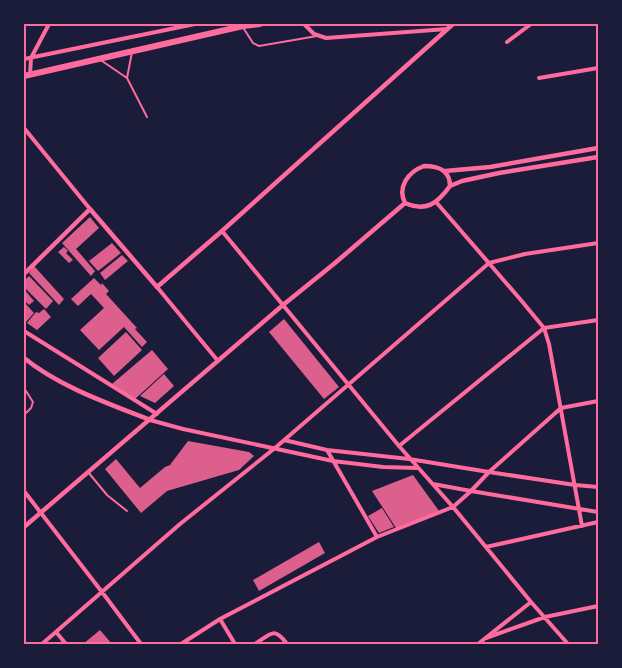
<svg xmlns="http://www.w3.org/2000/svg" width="622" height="668" font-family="'Titillium Web',sans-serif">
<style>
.building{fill:#dd5f8e}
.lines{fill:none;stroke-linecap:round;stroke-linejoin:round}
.service{stroke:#ff6b9d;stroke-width:2}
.minor{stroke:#ff6b9d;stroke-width:4}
.tertiary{stroke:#ff6b9d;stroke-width:4.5}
.trunk{stroke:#ff6b9d;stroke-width:6}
.neatline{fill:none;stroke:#ff6b9d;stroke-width:2}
</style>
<rect width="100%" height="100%" fill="#1b1b3a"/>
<path class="building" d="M90,217L99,228L76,249L95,271L91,276L62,243Z
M112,243L121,253L98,271L89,261Z
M64,247L68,251L66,253L73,260L69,263L58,252Z
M122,255L128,261L105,280L100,273Z
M34,266L64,299L59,305L29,273Z
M29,276L53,301L46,309L24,287V281Z
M94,278L101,285L102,283L109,291L106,294L137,328L135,329L147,342L142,347L124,327L99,350L80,330L104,308L91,294L78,306L71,299Z
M24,289L34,301L29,305L24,300Z
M24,302L34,313L26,322L24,321Z
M44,309L51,317L37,330L27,323L36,312L39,313Z
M284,319L339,387L324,399L269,332Z
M126,332L142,350L114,376L98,358Z
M152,350L168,369L135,399L112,384Z
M164,374L174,386L155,403L140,396Z
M188,441L249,452L254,456L239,470L167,491L141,513L105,469L116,459L140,488L165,467L170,465Z
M413,475L439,511L396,528L372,491Z
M382,508L394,527L379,533L368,516Z
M319,542L325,553L259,591L253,580Z
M100,630L112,644H83Z"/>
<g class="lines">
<path class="service" d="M244,29L253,43L259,46L317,36
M132,52L127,78L147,117
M102,61L127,78
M24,388L33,402L31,408L24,415
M88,472L107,495L127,511"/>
<path class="minor" d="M304,24L314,34L326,38L447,29
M507,42L531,24
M24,59L195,24
M30,75L31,58L49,24
M539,78L598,68
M24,128L90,209
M436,202L520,299L544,328L549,344L582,526
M222,231L399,446L453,507L531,602L568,644
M157,287L218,361
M24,331L157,414
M150,420L183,429L333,461L383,467L417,468
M284,440L327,450L409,459L489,472L575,485L598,487
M399,446L544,328L598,320
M327,450L377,537
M433,484L471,491L598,512
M24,491L102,592L141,644
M486,547L598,522
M220,619L235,644
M56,632L66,644
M486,638L545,617L598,606
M42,644L180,524L275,448L489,263L525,254L598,243
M181,644L220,619L377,537L453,507L471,491L489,472L561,408L598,401
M255,644C271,634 274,626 287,644
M478,644L531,602"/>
<path class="tertiary" d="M424,166C439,166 450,170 450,186C437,204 426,212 405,203C397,187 408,172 424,166Z
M445,171L490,167L598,148
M450,186L462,181L499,173L598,157
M24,274L90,209L157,287L222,231L453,24
M24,358C60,387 107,403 150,420
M24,527L283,305L335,263L405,203"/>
<path class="trunk" d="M24,76L243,26L260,24"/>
</g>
<rect width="622" height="668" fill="none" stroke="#1b1b3a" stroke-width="50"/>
<rect x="25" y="25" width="572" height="618" class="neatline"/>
</svg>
